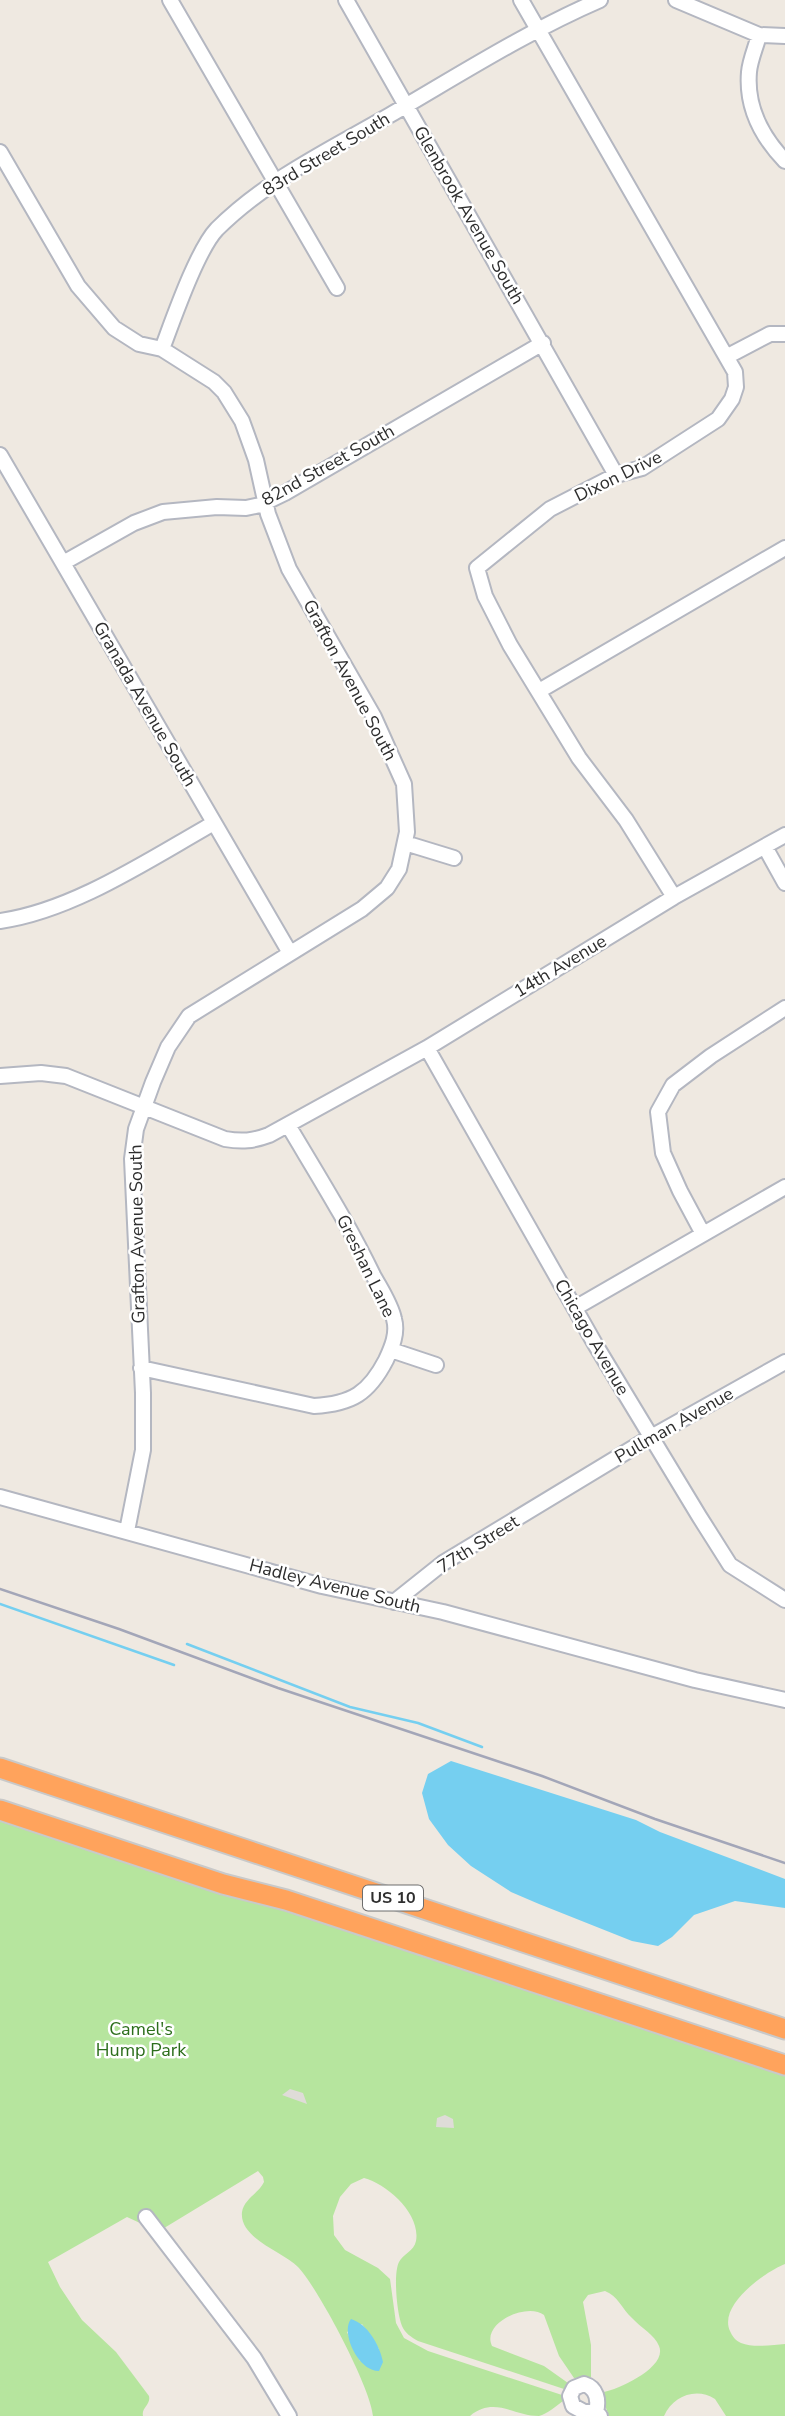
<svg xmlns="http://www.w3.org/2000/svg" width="785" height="2416" font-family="'Nunito Sans',sans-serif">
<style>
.green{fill:#b6e59e;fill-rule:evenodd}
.plaza{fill:#dfdcd8}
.water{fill:#75cff0}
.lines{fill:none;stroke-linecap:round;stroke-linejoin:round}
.stream{stroke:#75cff0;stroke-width:2.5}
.minor-casing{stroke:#b4b7c1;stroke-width:18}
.highway-casing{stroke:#c9c9c9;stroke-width:23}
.minor{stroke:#fff;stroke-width:14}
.highway{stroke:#ffa35c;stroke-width:19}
.rail{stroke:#a3a6b8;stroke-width:2.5}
.labels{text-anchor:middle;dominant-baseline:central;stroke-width:5;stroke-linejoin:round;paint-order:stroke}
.shield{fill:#fff;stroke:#6d6d6d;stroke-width:2}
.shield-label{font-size:16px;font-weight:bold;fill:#2e2e2e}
.street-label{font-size:18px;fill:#2e2e2e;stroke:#fff}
.park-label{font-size:18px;fill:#2c6e1b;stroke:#fff}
</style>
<rect width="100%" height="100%" fill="#efe9e1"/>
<path class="green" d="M0,1820L163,1870L785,2076V2264C765,2272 718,2305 730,2331C732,2336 736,2341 741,2343C753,2348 772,2345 785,2344V2416H726L715,2399C696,2387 673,2396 664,2416H609L606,2408L604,2392C619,2389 668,2367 659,2346C655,2335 640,2327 632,2318C622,2309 618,2296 605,2291L588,2295L583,2302L591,2345V2377L574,2378L559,2356L544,2315C527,2302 481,2323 492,2346L544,2366L568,2383L564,2389L418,2341C411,2337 405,2333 402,2326C397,2314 393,2274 399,2262C403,2254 414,2251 416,2241C421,2214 387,2184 364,2178L351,2184L340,2197L333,2216L334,2235L345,2250L378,2268L390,2279L396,2323L404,2338L428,2351L562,2395L563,2401C556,2406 547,2414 539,2416C514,2416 494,2396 470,2416H373C371,2388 318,2288 298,2267C284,2252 239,2239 242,2212C244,2199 259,2193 264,2182L263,2177L258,2171L151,2236L140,2223L127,2217L48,2262L60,2287L82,2320L116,2352L149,2396C151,2405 141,2408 143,2416H0ZM362,2324L379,2349L360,2361L347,2332Z"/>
<path class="plaza" d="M290,2089L303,2093L307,2104L282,2095Z
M445,2115L453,2119L454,2128L436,2127L437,2118Z"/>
<path class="water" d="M451,1761L636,1820L660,1832L785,1879V1908L735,1901L694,1915L672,1937L658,1946L632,1941L539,1904L511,1892L471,1866L448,1845L429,1819L422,1793L428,1774Z
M351,2319C368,2324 380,2346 383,2362L379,2371C359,2372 340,2333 351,2319Z"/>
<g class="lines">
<path class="stream" d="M0,1604L174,1665
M187,1644L350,1707L418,1723L482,1747"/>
<g class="minor-casing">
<path id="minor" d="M170,0L337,288
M346,0L616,475
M521,0L735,372L736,387L732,399L718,419L642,468L616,475L550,509L477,568L485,596L510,645L579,758L626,820L674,897
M676,0L759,35L785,36
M759,35C756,47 750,60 749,72C746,107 762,137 785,161
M0,152L78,286L114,328L139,344L162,349L214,382L224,392L242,421L256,460L268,514L289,569L374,717L404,784L407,832L399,869L387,888L362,909L189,1016L168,1047L153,1082L136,1129L132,1159L143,1393V1450L127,1531
M162,349C173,320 197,250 217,229C266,180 331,149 390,115C459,75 526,32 600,0
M728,356L770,334H785
M0,455L290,953
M63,563L134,523L163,512L217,507L246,508L260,505L285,493L543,343
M539,691L785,548
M405,843L454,858
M765,847L785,883
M0,921C73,911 150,859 214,823
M427,1048L595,1344L699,1516L730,1565L785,1600
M0,1076L41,1073L66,1076L225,1139C242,1142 253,1141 269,1135L427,1048L674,897L785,835
M703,1234L680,1191L663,1153L658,1112L673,1085L711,1056L785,1008
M575,1308L785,1187
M391,1350L436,1365
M141,1368L314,1406C352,1404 369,1393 386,1360C392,1347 398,1333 394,1319C391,1304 380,1288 373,1275C348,1223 317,1174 288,1125
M0,1497L322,1586L443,1612L695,1680L785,1700
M394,1602L443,1563L651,1437L785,1362
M146,2217L254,2358L289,2416
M596,2412H584L573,2406L570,2396L574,2388L584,2384C597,2388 599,2400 596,2412L600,2416"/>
</g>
<g class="highway-casing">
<path id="highway" d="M0,1768L785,2029
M0,1810L223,1884L286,1900L785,2065"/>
</g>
<use href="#minor" class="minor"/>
<use href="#highway" class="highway"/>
<path class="rail" d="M0,1589L119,1629L278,1688L542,1776L655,1819L785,1863"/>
</g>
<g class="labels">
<rect class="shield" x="363" y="1885.5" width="60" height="25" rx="5"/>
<g class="shield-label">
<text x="393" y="1898">US 10</text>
</g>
<g class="street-label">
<text transform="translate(326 154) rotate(-31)">83rd Street South</text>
<text transform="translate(469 215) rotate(60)">Glenbrook Avenue South</text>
<text transform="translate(328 465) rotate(-29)">82nd Street South</text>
<text transform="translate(618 476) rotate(-26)">Dixon Drive</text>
<text transform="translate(350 680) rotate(62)">Grafton Avenue South</text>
<text transform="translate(145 704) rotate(60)">Granada Avenue South</text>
<text transform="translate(560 966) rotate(-31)">14th Avenue</text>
<text transform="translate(137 1234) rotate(-91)">Grafton Avenue South</text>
<text transform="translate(366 1266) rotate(64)">Greshan Lane</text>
<text transform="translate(592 1337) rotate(60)">Chicago Avenue</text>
<text transform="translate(674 1425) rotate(-30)">Pullman Avenue</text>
<text transform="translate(478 1544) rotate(-32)">77th Street</text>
<text transform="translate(335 1586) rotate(14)">Hadley Avenue South</text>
</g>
<g class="park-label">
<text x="141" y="2029">Camel's<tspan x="141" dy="21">Hump Park</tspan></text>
</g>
</g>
</svg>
